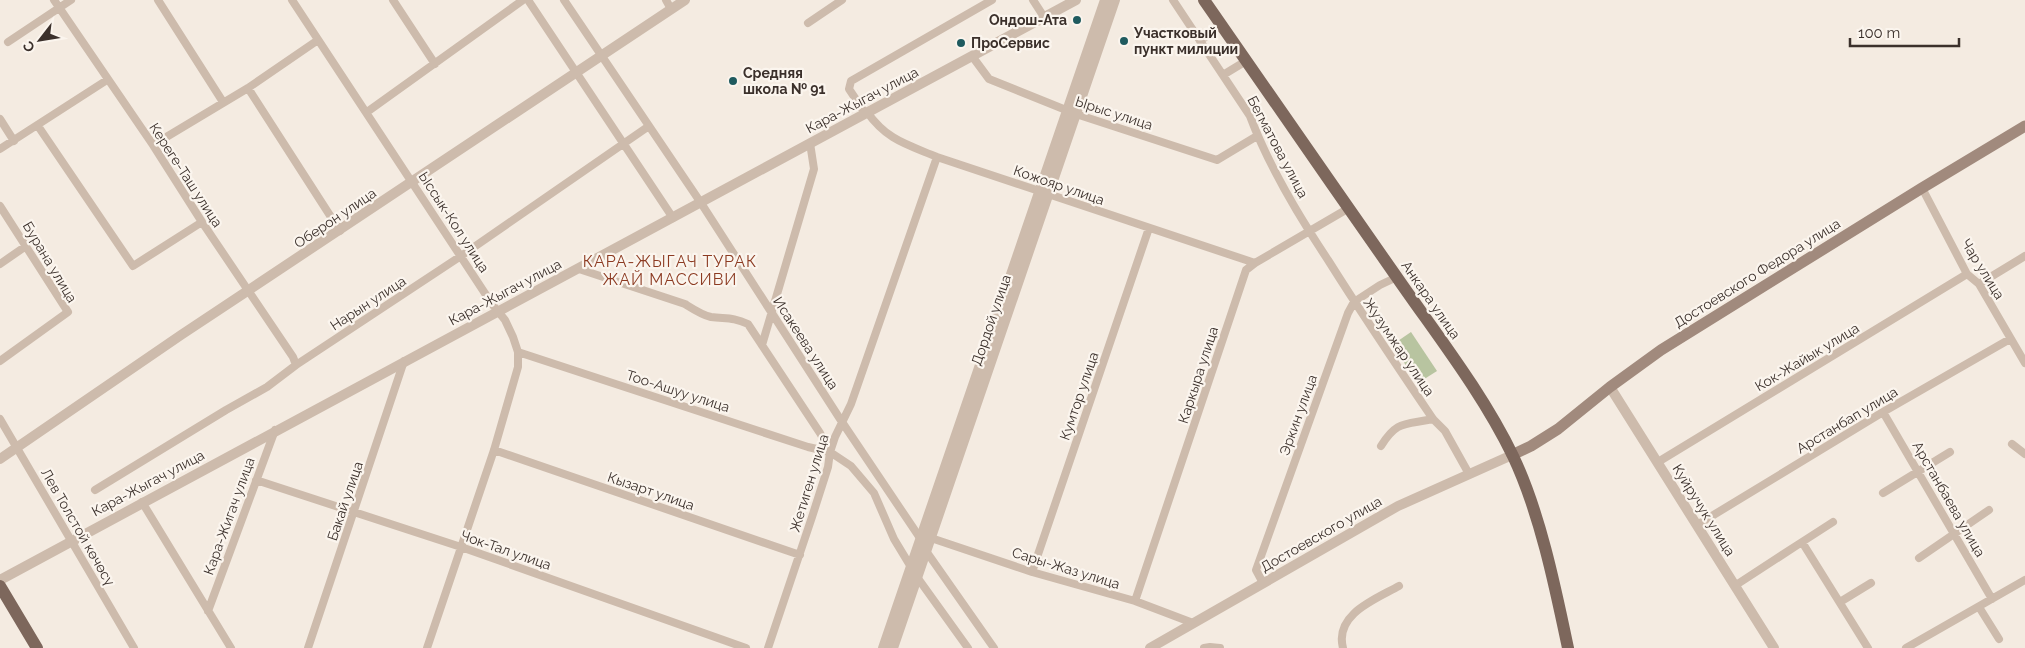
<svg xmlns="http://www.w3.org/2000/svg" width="2025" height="648" viewBox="0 0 2025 648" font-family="Raleway,sans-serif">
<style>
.green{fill:#b8c4a0}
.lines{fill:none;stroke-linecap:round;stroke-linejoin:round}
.minor{stroke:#cdbbac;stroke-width:8}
.tertiary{stroke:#cdbbac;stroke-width:10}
.secondary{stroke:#a18a7d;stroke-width:11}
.primary{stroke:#7d675c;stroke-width:12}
.poi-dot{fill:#1f5a5e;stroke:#fbf5ee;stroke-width:2}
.labels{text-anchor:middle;stroke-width:4.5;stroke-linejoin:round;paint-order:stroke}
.poi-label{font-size:14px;font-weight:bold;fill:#3b302b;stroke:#fbf5ee;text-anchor:start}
.street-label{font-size:14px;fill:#3b302b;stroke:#fbf5ee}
.quarter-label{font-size:16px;letter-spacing:1px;fill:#8c3b22;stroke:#fbf5ee}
</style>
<rect width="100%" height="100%" fill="#f4ebe1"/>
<!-- green -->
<path class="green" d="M1411,332L1437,371L1418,383L1392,345Z"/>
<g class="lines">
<!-- minor -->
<path class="minor" d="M54,0L153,145L202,222L293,357L296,365
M158,0L223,102
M292,0L492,304L505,320L513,337L518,352V367L494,450L427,648
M393,0L435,64
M528,0L673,218
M564,0L701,203L842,422L920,538L926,551L994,648
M666,0L671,9
M1033,0L1044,17
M1173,0L1250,116C1269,167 1298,215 1328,260C1362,314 1397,366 1433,419L1445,431L1469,474
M808,23L842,0
M1200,41L1221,25
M8,42L71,0
M972,56L989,79L1076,114L1217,160L1257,136
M1223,75L1246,61
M248,88L340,231
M367,112L523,0
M867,112C887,140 906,144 937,157L1255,263
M865,113L849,89L851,81L992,0
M0,119L14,141
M38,126L133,266L202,222
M153,145L248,88L318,40
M0,149L107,80
M1922,188L1967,274L1979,284L2025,363
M0,206L68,312L0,361
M0,264L26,246
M579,269L685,304C693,309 702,315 711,317C726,319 733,317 748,324L820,433L830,452L851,466L874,493L894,539L917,577L968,648
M1979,284L2025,256
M762,345L814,169L810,143
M518,352L808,447L830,452
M1883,412L1992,599
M0,419L134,648
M2012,444L2025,454
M1381,446C1397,420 1405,425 1433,419
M494,450L800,555
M1658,462L1967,274
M256,480L461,547L746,648
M95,490L226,410L267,387L296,365L461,256L649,126
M1883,493L1950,452
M142,502L231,648
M1697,525L1883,412L2010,339
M931,538L1032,572L1135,601L1193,623
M1802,542L1833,522
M1919,558L1989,510
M1032,572L1149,228
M1263,583L1256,570L1348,313L1354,302L1380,285L1397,277
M1736,585L1802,542L1868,648
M1135,601L1246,270L1255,263L1349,208
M1840,602L1871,583
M1979,607L1999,639
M208,611L275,430
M308,648L404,361
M768,648L812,517L828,467L830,452L835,437L851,404L937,157
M1204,648L1210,647L1220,648
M1343,648C1334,614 1376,599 1399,586
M1906,648L2025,580"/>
<!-- tertiary -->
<path class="tertiary" d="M1610,387L1774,648
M0,459L181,335L685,0
M0,580L1076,0
M883,648L1105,0
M893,648L1115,0
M1150,648L1398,506L1512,455"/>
<!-- secondary -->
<path class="secondary" d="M1512,455L1531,446L1558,429L1610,387L1661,350L1922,188L2025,126"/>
<!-- primary -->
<path class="primary" d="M1204,0C1267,92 1332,184 1396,276C1436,334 1482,392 1513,456C1540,513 1555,586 1568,648
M0,586L37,648"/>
</g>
<!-- markers -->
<g class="poi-dot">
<circle cx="1077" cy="20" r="5"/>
<circle cx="1124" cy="41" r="5"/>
<circle cx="961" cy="43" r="5"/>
<circle cx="733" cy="81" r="5"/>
</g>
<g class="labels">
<!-- poi labels -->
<g class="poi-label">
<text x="1067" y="25" text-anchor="end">Ондош-Ата</text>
<text x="1134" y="38">Участковый<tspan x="1134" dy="16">пункт милиции</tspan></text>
<text x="971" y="48">ПроСервис</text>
<text x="743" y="78">Средняя<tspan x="743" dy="16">школа № 91</tspan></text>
</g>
<!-- street labels -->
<g class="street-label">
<text transform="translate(862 100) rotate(-28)" y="5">Кара-Жыгач улица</text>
<text transform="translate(1114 113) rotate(18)" y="5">Ырыс улица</text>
<text transform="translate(1278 147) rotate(62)" y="5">Бегматова улица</text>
<text transform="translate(186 175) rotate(57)" y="5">Кереге-Таш улица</text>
<text transform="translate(1059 185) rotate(19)" y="5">Кожояр улица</text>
<text transform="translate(335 218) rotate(-34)" y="5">Оберон улица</text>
<text transform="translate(454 222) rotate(57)" y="5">Ыссык-Кол улица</text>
<text transform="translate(50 262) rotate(59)" y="5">Бурана улица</text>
<text transform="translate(1983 269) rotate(58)" y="5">Чар улица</text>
<text transform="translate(1757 273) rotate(-32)" y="5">Достоевского Федора улица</text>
<text transform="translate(505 292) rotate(-28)" y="5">Кара-Жыгач улица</text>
<text transform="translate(1431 300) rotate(55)" y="5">Анкара улица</text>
<text transform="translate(368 303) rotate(-33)" y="5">Нарын улица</text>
<text transform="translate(991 320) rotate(-71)" y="5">Дордой улица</text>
<text transform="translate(806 343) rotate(57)" y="5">Исакеева улица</text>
<text transform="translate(1399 347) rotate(56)" y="5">Жузумжар улица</text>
<text transform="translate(1807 357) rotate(-31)" y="5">Кок-Жайык улица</text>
<text transform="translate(1198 375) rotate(-72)" y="5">Каркыра улица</text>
<text transform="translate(678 391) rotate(18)" y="5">Тоо-Ашуу улица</text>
<text transform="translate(1079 396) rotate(-71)" y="5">Кумтор улица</text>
<text transform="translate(1298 415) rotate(-70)" y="5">Эркин улица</text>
<text transform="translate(1847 420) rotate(-31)" y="5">Арстанбап улица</text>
<text transform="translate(148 483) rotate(-28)" y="5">Кара-Жыгач улица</text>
<text transform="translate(809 483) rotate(-73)" y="5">Жетиген улица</text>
<text transform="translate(651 491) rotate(19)" y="5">Кызарт улица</text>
<text transform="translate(1949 499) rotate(60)" y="5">Арстанбаева улица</text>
<text transform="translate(345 501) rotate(-71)" y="5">Бакай улица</text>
<text transform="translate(1704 510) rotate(58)" y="5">Куйручук улица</text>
<text transform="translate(229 516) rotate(-70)" y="5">Кара-Жигач улица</text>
<text transform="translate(78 527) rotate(60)" y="5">Лев Толстой көчөсү</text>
<text transform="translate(1321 534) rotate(-30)" y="5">Достоевского улица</text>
<text transform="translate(506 550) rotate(19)" y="5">Чок-Тал улица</text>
<text transform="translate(1066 568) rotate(17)" y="5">Сары-Жаз улица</text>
</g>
<!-- quarter labels -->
<g class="quarter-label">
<text x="670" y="267">КАРА-ЖЫГАЧ ТУРАК<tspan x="670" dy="18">ЖАЙ МАССИВИ</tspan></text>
</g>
</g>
<!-- north arrow -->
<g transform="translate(40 40) rotate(239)" stroke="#fbf5ee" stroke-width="4" paint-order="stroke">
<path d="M0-4L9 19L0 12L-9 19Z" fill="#3b302b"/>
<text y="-8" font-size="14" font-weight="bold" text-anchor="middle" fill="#3b302b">С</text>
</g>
<!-- scale -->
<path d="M1850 38v8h109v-8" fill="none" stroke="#3b302b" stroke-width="2.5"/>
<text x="1858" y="38" font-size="15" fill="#3b302b" stroke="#fbf5ee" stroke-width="4" paint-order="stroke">100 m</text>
</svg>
